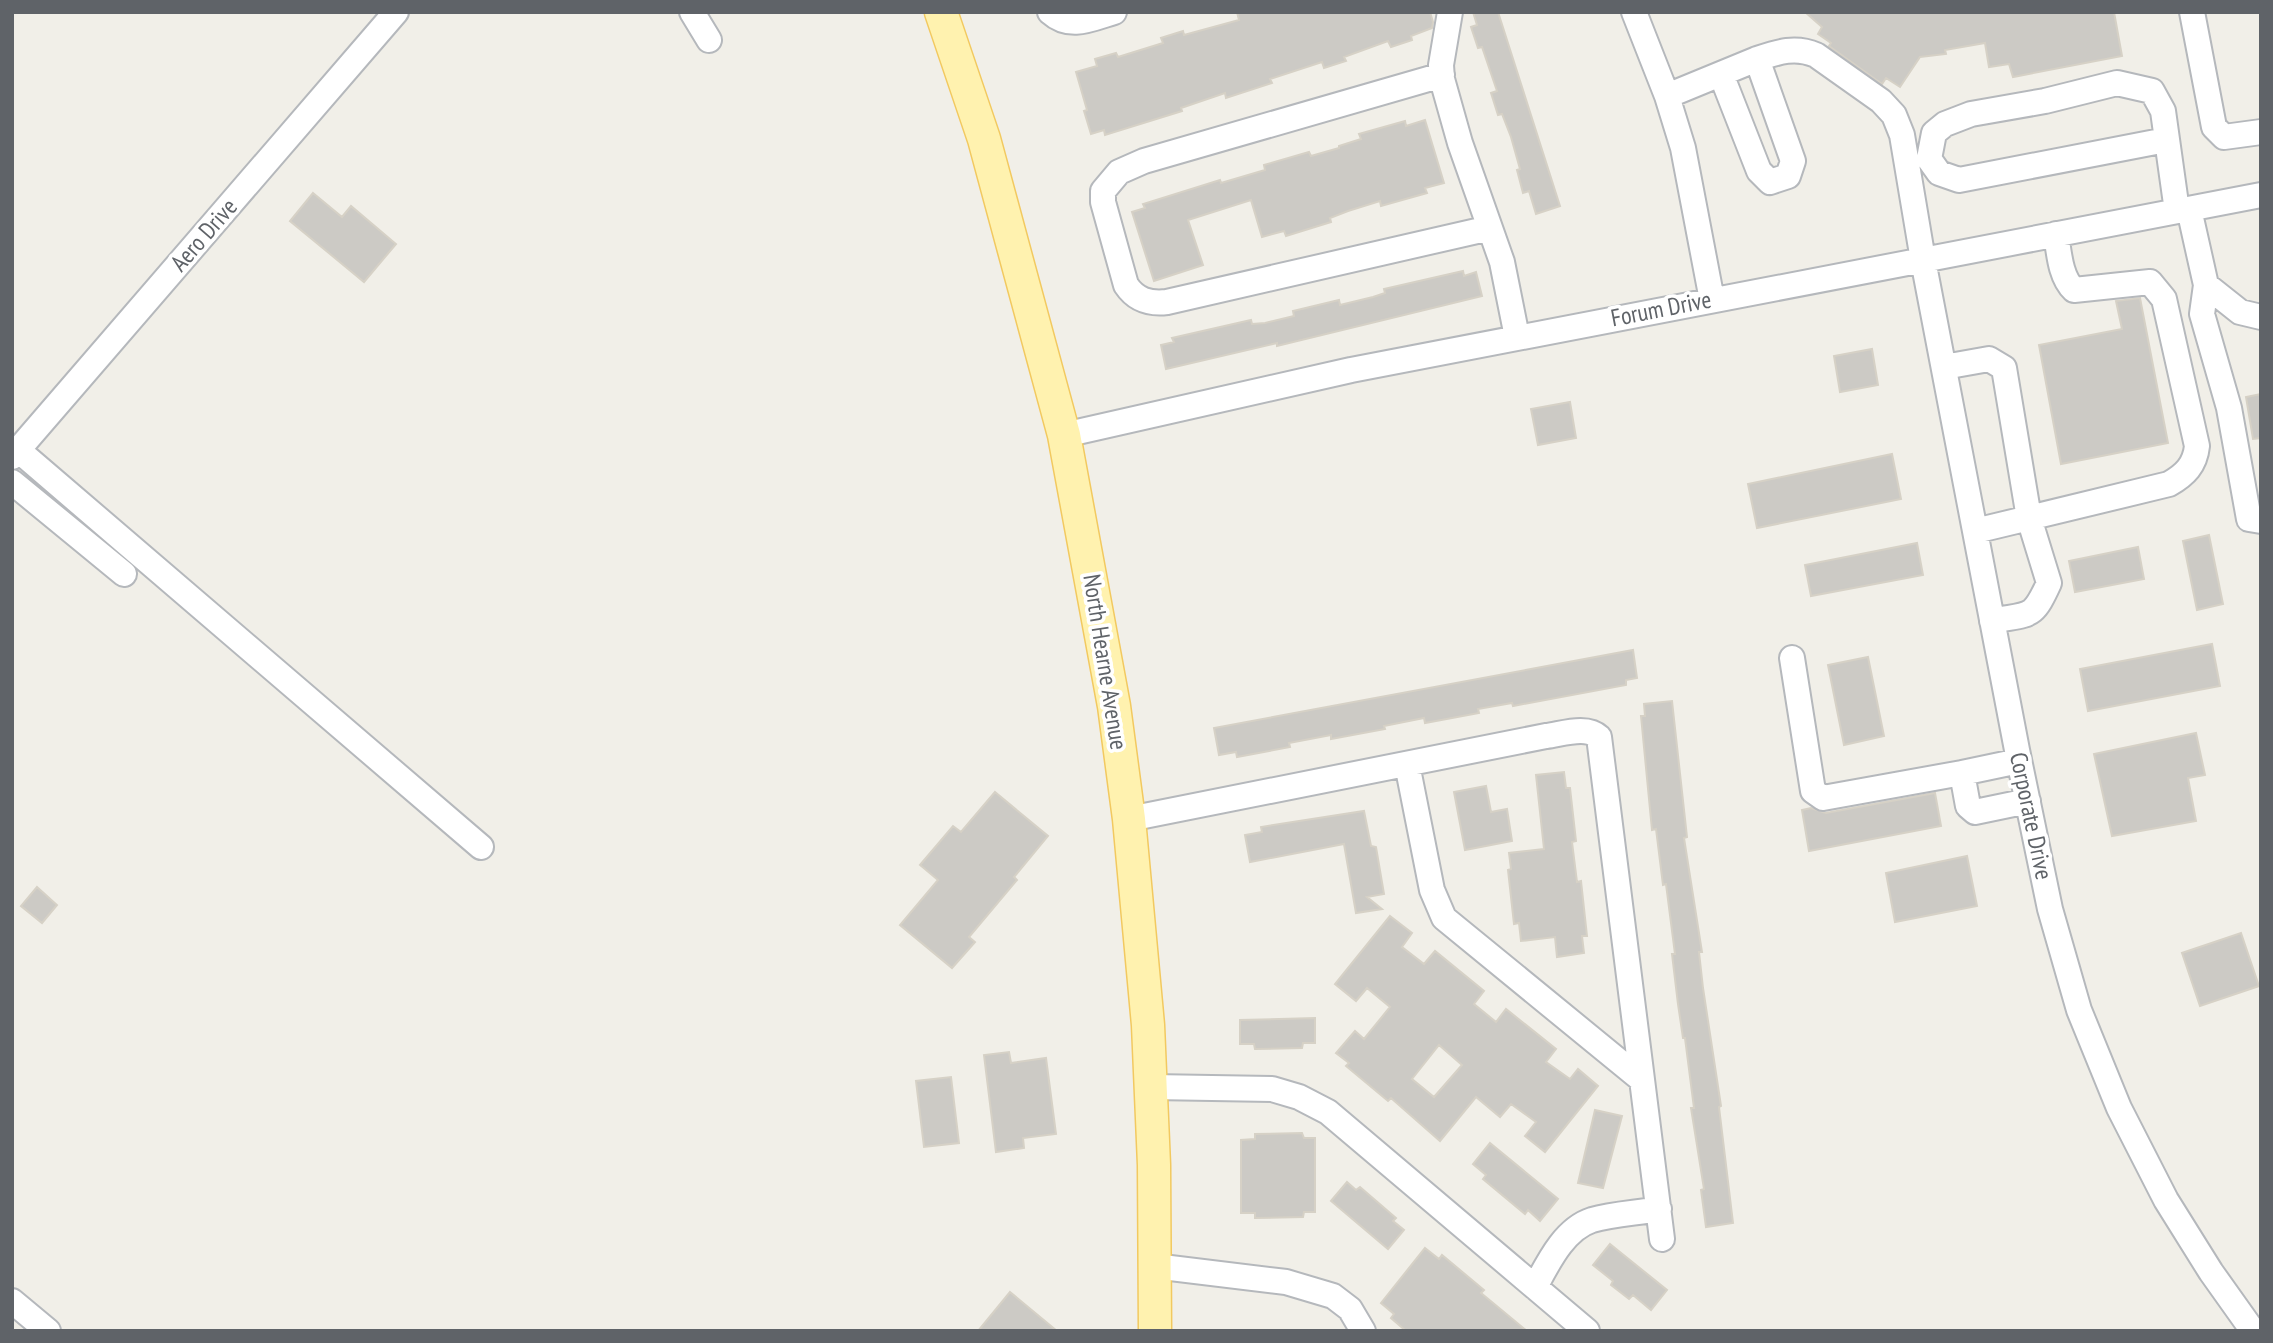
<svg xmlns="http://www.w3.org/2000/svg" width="2273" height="1343" viewBox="0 0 2273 1343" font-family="'PT Sans Narrow',sans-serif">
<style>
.building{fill:#cccac5;stroke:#d6d1c6;stroke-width:2;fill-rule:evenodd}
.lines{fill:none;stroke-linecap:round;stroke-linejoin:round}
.minor-casing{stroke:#b5b8bc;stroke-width:28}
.major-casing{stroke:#f2c960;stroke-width:35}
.minor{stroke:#fff;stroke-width:24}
.major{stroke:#fff2af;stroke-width:32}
.labels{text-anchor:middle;stroke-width:7;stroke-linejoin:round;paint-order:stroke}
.street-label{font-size:24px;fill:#5f6368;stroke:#fff}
</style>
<rect width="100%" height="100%" fill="#f1efe8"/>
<!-- building -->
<path class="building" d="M1237,12H1430L1433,22L1432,28L1411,36L1412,40L1391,47L1388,41L1344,57L1346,61L1324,68L1322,62L1270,79L1272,83L1226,98L1225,93L1181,108L1182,111L1105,135L1104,130L1091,134L1084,111L1087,110L1076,72L1097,66L1095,59L1116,53L1118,57L1163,43L1161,38L1183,31L1184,35L1239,20Z
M1473,12H1498L1560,206L1536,214L1529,191L1523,193L1517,170L1520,169L1511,137L1502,114L1498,115L1491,93L1497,91L1482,47L1478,48L1471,27L1477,25Z
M1805,12H2114L2122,56L2013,77L2009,64L1989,67L1985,43L1945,50L1946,54L1920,57L1900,87L1886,78L1882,84L1829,46L1831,43L1818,34L1822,27Z
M1425,120L1444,183L1425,188L1427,193L1381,206L1380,201L1348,211L1330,218L1331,222L1286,236L1284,231L1262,237L1251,200L1188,220L1203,265L1154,281L1132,212L1145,208L1143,204L1220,180L1221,183L1265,170L1264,165L1309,152L1311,156L1339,148V146L1361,139L1359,134L1405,121L1406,126Z
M313,193L342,217L351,206L396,244L364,282L290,221Z
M1463,271L1464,276L1476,272L1482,296L1277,346V343L1166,369L1161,345L1174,342L1172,338L1251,320L1252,324L1265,323L1294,316L1293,311L1339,300L1340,305L1373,297L1385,293L1384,289Z
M2140,298L2168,443L2061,464L2039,345L2122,329L2116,301Z
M1872,349L1878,385L1840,392L1834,356Z
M2261,394V438L2253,439L2246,397Z
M1570,402L1576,438L1538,445L1531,409Z
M1892,454L1901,499L1757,528L1748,484Z
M2209,535L2223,604L2197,610L2183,541Z
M1917,543L1923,575L1811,596L1805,565Z
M2138,547L2144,579L2075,592L2069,561Z
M2212,644L2220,686L2088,711L2080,669Z
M1633,650L1637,678L1626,680V685L1513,706L1512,703L1478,709L1479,713L1425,723L1424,718L1384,726L1385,729L1331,739V735L1289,743L1290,747L1237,757L1236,752L1219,755L1214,728Z
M1868,657L1884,736L1844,745L1828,665Z
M1672,701L1687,837L1684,838L1702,952H1699L1703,988L1721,1106L1719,1107L1733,1223L1706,1227L1701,1190L1704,1189L1691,1108H1694L1685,1038H1683L1678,1004L1672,954H1675L1666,884L1663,885L1656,829L1652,830L1641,716H1645L1644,704Z
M2196,733L2205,775L2188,778L2196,821L2112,836L2094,754Z
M1564,772L1566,788H1570L1576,841L1572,842L1577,882L1581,881L1587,936H1582L1584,953L1557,957L1555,937L1521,941L1519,923L1514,924L1508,870L1511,869L1509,853L1544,849L1536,775Z
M1486,786L1491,812L1507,809L1512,841L1465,850L1454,792Z
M995,792L1048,836L1014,877L1017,880L969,937L975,942L952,968L900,925L938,880L920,865L953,826L961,832Z
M1935,793L1941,826L1809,851L1802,810L1811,808L1826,813Z
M1364,811L1371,846L1376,847L1384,894L1367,897L1382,909L1356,913L1344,844L1250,862L1245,835L1262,832L1261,827Z
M1967,856L1977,906L1895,922L1886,873Z
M37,887L57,905L42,923L21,906Z
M1390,916L1412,933L1402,947L1424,964L1435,951L1484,991L1474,1004L1496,1022L1506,1009L1556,1049L1546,1062L1570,1079L1578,1069L1598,1086L1545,1152L1525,1136L1536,1122L1511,1104L1500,1117L1476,1097L1440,1141L1391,1098L1388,1101L1346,1066L1349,1063L1336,1053L1355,1031L1364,1039L1390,1007L1367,988L1356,1001L1335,984ZM1439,1045L1462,1065L1434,1097L1412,1079Z
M2241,933L2259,986L2200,1006L2182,953Z
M1315,1018V1043H1303L1302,1048L1255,1049L1254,1044H1240V1020Z
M1009,1052L1011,1063L1046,1058L1056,1134L1023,1138L1024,1148L996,1152L984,1055Z
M951,1077L959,1143L924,1147L916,1081Z
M1595,1110L1622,1116L1603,1188L1578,1183Z
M1302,1133L1304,1138H1315V1212H1304L1303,1217L1255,1218V1213H1241V1140L1255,1139V1134Z
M1490,1143L1558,1199L1540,1221L1528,1210L1525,1214L1483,1179L1486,1175L1473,1164Z
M1347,1182L1356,1190L1360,1187L1396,1218L1393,1221L1404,1230L1388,1249L1331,1201Z
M1610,1244L1667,1290L1651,1310L1633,1295L1629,1299L1611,1285L1613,1281L1593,1265Z
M1425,1248L1439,1259L1442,1255L1484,1290L1481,1293L1527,1331H1406L1391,1318L1394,1314L1381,1303Z
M1010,1292L1057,1331H978Z"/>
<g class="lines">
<defs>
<path id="minor" d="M692,12L709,40
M1050,12C1070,30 1091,19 1114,12
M1450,12L1441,65L1442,79L1460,143L1502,262L1517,337
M1634,12L1667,96L1683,148L1712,300
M2192,12L2214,127L2224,137L2261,132
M1757,59C1778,52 1795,46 1816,55L1881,101L1894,115L1902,135L1923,260L2017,750L2050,909L2079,1010L2119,1108L2166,1200L2211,1272L2253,1331
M1442,75L1144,161L1119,172L1103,191V202L1126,285C1136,300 1149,304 1167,302L1490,228
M1667,96L1757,59L1793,161L1788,176L1770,182L1759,171L1721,74
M2166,140L1959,180L1939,173L1929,159L1934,133L1945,124L1971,114L2045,101L2117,83L2152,91L2163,111L2177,211
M2189,209L2206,285L2240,312L2261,317
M2206,285L2202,314L2229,408L2249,519L2261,521
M1944,367L1989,359L2004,368L2029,518L1975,531
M1064,435L1351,370L2261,195
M18,450L481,847
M12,457L396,12
M12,482L124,574
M1992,621C2031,613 2032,620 2049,583L2029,518L2169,484C2185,475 2195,465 2197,446L2164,299L2150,282L2074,290C2060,277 2059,252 2056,234
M1792,658L1813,791L1823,798L1962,773
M2019,761L1962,773L1968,806L1975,812L2028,801
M1407,764L1432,890L1444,918L1642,1080
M1129,819L1546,736C1562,734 1587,725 1599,737L1662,1239
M1152,1087L1272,1089L1299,1097L1328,1112L1587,1331
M1154,1266L1286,1282L1333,1296L1350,1309L1363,1331
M1535,1287C1548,1263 1564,1229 1592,1220C1613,1214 1637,1213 1659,1209
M12,1301L48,1331"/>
<path id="major" d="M941,12L984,139L1064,435L1114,706L1129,819L1148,1025L1154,1165L1155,1331"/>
</defs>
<!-- minor casing -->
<use href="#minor" class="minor-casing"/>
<!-- major casing -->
<use href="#major" class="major-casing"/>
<!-- minor -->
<use href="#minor" class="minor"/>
<!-- major -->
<use href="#major" class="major"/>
</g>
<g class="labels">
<!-- street labels -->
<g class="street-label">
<text transform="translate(204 235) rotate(-49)" y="8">Aero Drive</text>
<text transform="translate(1661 309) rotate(-11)" y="8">Forum Drive</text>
<text transform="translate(1105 662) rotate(81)" y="8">North Hearne Avenue</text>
<text transform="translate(2031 816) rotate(78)" y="8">Corporate Drive</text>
</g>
</g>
<!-- border -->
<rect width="2273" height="1343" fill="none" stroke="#5f6368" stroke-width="28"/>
</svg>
